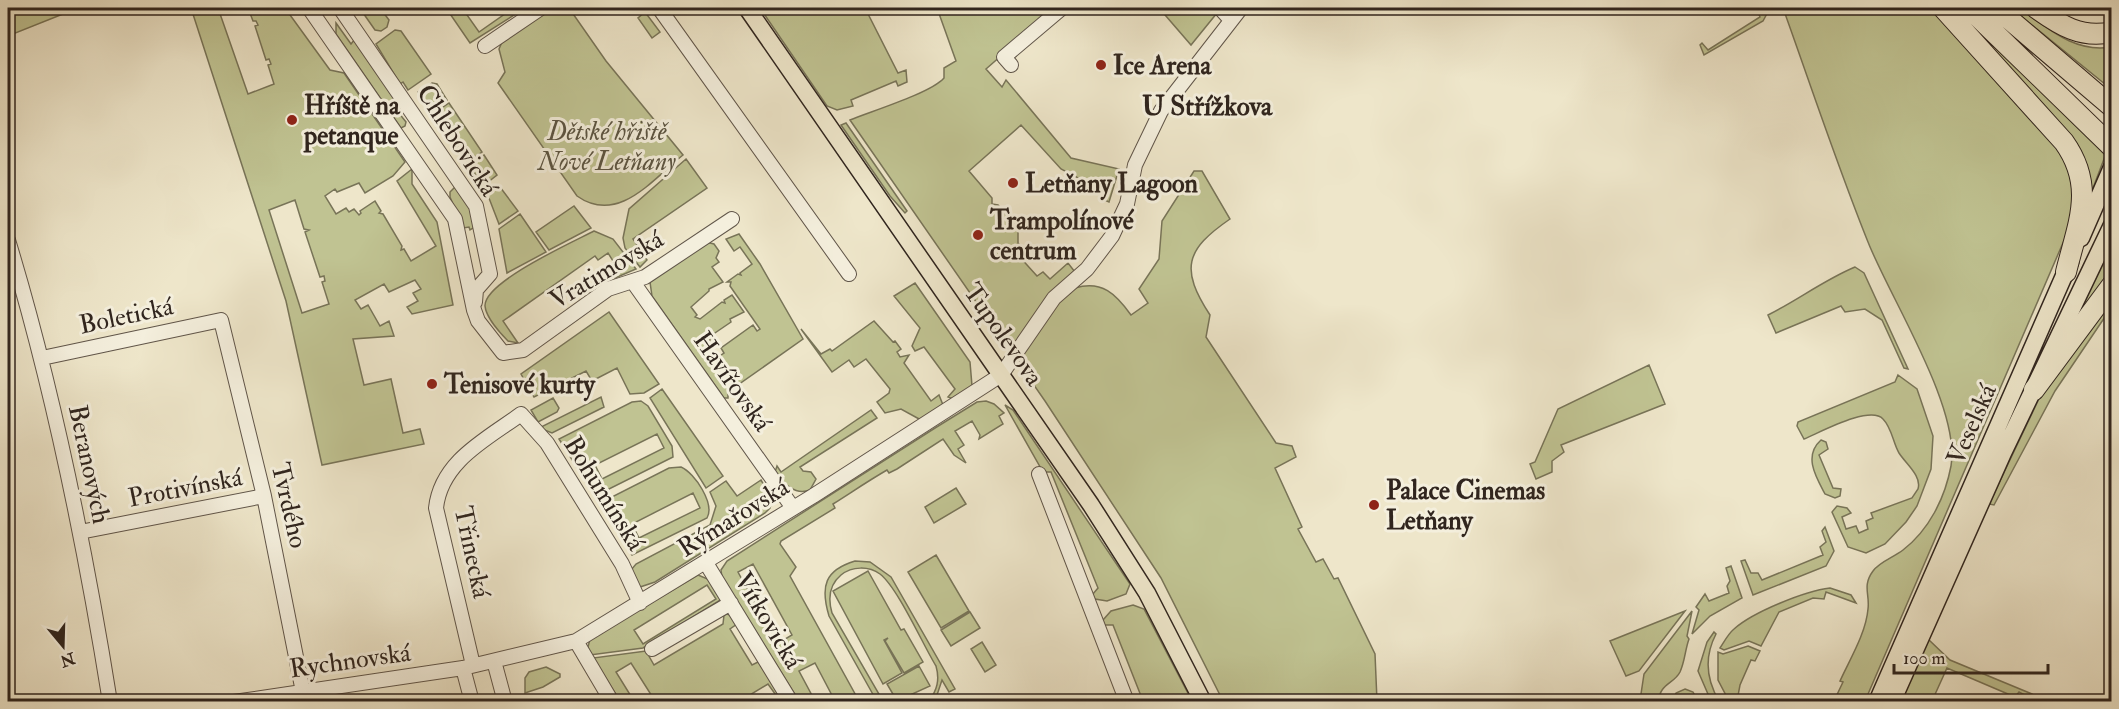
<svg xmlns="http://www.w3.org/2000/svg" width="2119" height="709" viewBox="0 0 2119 709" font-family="'IM FELL Double Pica',serif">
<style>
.green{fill:#c0c392;stroke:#787458;stroke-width:1.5;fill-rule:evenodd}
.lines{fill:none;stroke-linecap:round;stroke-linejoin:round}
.minor-casing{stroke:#605549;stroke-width:16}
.major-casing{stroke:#30251e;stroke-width:19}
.highway-casing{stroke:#30251e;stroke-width:22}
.minor{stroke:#f4efdd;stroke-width:14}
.major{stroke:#eee6ca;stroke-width:16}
.highway{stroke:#eee6ca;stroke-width:20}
.poi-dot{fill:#8f2418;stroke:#f4efdd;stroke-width:2}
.labels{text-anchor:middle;stroke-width:6;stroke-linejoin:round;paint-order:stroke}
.poi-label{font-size:26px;font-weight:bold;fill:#30251e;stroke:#f4efdd;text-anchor:start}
.park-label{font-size:26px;font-style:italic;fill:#5b5441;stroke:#f4efdd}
.street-label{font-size:26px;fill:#30251e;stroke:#f4efdd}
.neighbourhood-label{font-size:27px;font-weight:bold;fill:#30251e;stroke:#f4efdd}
</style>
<rect width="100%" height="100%" fill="#eee6ca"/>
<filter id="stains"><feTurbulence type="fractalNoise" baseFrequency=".00333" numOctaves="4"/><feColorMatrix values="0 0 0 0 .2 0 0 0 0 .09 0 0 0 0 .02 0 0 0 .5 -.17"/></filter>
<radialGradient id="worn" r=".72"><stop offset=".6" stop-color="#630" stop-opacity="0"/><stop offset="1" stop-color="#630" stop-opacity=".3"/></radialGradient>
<!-- green -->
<path class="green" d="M19,8H78L8,36V12Z
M191,8H218L248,94L274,84L268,65L271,64L269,59L266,60L255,26L258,25L256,21H253L248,8H285L330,70L344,73L405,162L393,176L365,193L359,183L337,192L335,189L325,196L336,214L346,208L349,212L354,209L359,215L361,213L360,211L375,201L381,211L379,213L383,214L402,246L401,250L404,249L411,261L436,246L397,181L412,169V184L437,222L453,305L412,314L407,307L418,301L413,293L421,289L415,280L389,292L384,284L355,300L361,309L368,305L380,326L389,321L394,336L353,339L364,385L391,379L403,433L420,429L424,444L322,465L286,301ZM295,200L304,229L309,230L305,232L320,277L324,276L325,281L322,282L329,304L302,313L269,210Z
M365,8H380L389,20L387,27L381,31L375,30L361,10Z
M446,8H477L467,15L479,32L512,9L525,8L470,43Z
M552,8H569L606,61L683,155C652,180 618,225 577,196L498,83L505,72L499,49L502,42Z
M760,8H865L898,73L906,70L907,82L898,86L896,81L851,100L853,106L837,110L827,106Z
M937,8H1056L986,69L1002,87L1006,80L1071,158L1119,169L1109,202L1100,198L1103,191L1061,169L1021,125L969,171L992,198V204L998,205L1018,228V243L1024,249L1018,255L1037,276L1043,272L1050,279L1068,263L1075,272V288C1102,280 1116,294 1131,315L1148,303L1139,289L1159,259L1162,221L1194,171H1202L1230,219C1185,250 1180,269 1210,315L1206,337L1276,443L1292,446L1296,457L1275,468L1302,527L1298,529L1316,562L1323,559L1334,579L1338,578L1375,654L1377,701H1223L1161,578L1045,401L850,120C872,111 931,93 944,78V68L956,61Z
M1159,8H1212L1217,13L1191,45Z
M1759,8H1770L1763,21L1704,55L1700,45L1702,43L1708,50L1760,17L1757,10Z
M1783,8H1938L2057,141L2076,177L2072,222L1865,701H1834L1843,682L1840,681C1850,659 1866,633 1868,609C1870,594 1862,586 1873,571C1879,562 1894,557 1903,550C1929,530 1945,498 1951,466C1961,408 1890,298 1868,242C1837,165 1811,86 1783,8Z
M1953,8H1957L2107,151L2090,196L2089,179Z
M2011,8H2019C2048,28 2074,53 2111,47V89Z
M645,12L660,32L652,38L638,18Z
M336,23L351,44L355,39L401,106L398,112L406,122L405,126L401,128L336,34Z
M395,30L401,31L431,74L408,90L403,82L400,84L376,44Z
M432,83L437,84L447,100L431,111L418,92Z
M449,103L482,152L467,162L433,114Z
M846,123L907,211L905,213L890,196L841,125Z
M484,155L497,175L483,186L469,165Z
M686,159L707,188L633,239L647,260L640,267L625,248L623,238L629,209Z
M458,184L468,202L475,227L470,230L469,227L463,228L450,197V192Z
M500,187L518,211L499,224L487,193Z
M574,206L591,228L549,250L536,232Z
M520,214L546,252L507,273L499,229Z
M594,231L613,239L636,269L615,278L609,269L615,264L608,253L598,260L595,256L503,321L518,343L508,341C500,333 486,317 485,306C484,282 573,242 594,231Z
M739,234L760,264L803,339L728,392V398H724L652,296L650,282L706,242L714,244L719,251L716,258L719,262L712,267L723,282L709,289V291L691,307L697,315L695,317L700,319L722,302L725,303L724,300L732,295L744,312L730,319L731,322L712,335L713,339L710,338L709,349L718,357L724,353L721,348L753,325L757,331L760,329L730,286L731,282H727L738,274L741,275L740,273L752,264L740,247L734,251L726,239Z
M2111,242V271L2067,332Z
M1855,267L1864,273L1908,369L1904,368L1882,320L1865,309L1845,312L1841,306L1776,333L1768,315C1798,300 1824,280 1855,267Z
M915,283L970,362L972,386L953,399L948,397L955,389L924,347L915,351L912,346L920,328L894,296Z
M2111,291V308L2055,391L1994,505L1989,504L2045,386Z
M609,312L659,384L644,393L630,394L617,368L592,381L586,371L534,397L521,374Z
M874,321L893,342L895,341L901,349L897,352L900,357L909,355L904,363L931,401L939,395L943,405L921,420L901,409L885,413L877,402L889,393L890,389L866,359L854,367L849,360L832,372L801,329L821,354L830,349L832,351Z
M1649,365L1665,404L1561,445L1564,452L1552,461V472L1536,479L1530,464L1535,462L1558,409Z
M1898,375L1917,389L1933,436L1931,469L1917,506L1906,522L1885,544L1866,553L1848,547L1832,512L1837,506L1847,508L1851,513L1842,517L1846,529L1856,526L1859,533L1868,529L1866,521L1873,518L1871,513L1912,498L1918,489C1922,476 1906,464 1899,453C1893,443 1892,428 1883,419C1870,405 1821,432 1804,439L1797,426L1798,422L1895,382Z
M662,389L723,476L706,488L650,398Z
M601,397L604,407L552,433L542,429L541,427Z
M553,398L559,408L557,412L538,422L531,410Z
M641,401L648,406L672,446L673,457L595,496L559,439L632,402ZM657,434L664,448L602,479L595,465Z
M986,401L994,404L1004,413L999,416L1003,424L979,439L980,435L972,421L955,431L964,445L958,449L966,463L954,455L943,439L897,469L889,473L887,470C868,481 852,492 833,504L835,508L781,541L780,544L796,567L790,576L859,701H835L815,663L799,671L815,701H799L722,577L721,570L727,561L935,428L977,402ZM753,564L792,635L777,644L738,572Z
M1005,405L1013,410L1130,584L1126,594L1107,601L1095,599L1092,595L1098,588L1051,472H1043Z
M871,410L877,418L800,467L803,471L811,472L816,479L810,490C794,496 784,483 775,472L777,466L781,472Z
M1821,440L1826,442L1828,449L1819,455L1833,488L1841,489L1840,496L1835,498L1825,494C1816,477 1803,456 1821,440Z
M681,467C695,473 715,504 707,518L632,555L600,503L669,468ZM693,493L700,508L639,538L632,524Z
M761,480L772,499L770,508L765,513L655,582L640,587L631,570L636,564L710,525L716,506L710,492L726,481L737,496Z
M956,488L966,504L934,523L925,507Z
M1825,527L1834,551L1826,566L1753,595L1741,561L1745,560L1751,573H1758L1762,580L1823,555L1820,547L1826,542L1822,531Z
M936,555L969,611L941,628L908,572Z
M855,561L870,562L891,577L955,689L949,692L942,680L936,698L929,701C937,690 940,680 936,666C923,645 898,588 880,574C869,566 852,566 841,575C829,585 828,599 832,613L883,701L875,698L829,616C820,586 825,570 855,561Z
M1731,566L1742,598L1710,616L1692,634L1699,610L1696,607L1705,594L1709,601L1729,593L1727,586L1730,581L1726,568Z
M868,571L901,630L904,629L923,662L904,673L885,641L888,638L884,640L902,673L883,684L833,591Z
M698,575L710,580L722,599L643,648L590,655L588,647L590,639ZM707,585L716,599L643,644L634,630Z
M1830,588L1851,595L1856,603L1826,592L1824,599L1813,598L1779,612L1761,646L1749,641L1724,650L1720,648C1724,642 1728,634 1734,629C1753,612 1805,591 1830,588Z
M1133,605L1144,609L1192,701H1143L1113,625H1104L1103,620L1111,611Z
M1685,611L1639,671L1626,676L1610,641Z
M1692,611L1687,636L1689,639C1685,650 1685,661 1680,672C1674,684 1659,684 1659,701H1650L1641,694L1644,674Z
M970,612L980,628L951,646L941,630Z
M727,614L733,616L737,624L730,629L752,665L760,661L785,701H773L778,698L768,684L740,701H655L631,663L616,672L634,701H620L593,658L646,651L654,665L723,624L724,615Z
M1714,632L1716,634C1704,657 1706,679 1719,701H1711L1698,671L1707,642Z
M1928,639L1950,660L2032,694L2042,701H2036L2019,692L2015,697L1947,668L1932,701L1900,702Z
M982,642L996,665L985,672L971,649Z
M1748,646L1760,651L1755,661L1751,660L1740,685L1737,701H1729L1718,680V652L1723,654Z
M919,666L930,686L897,701L887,684Z
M546,667L560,674V677L543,687L525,693V678L529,672Z
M1685,689L1693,692L1698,701H1672L1676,693Z"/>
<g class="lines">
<defs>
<path id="minor" d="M309,8L455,219L474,310L478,321L503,353L523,350L608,289L645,277L732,219
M340,8L476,206L490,274L476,290L475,302
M659,8L849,274
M1220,8L1230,19
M485,46L541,8
M1011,65L1004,57L1062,8
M8,240C54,391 85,546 110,702
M633,282L793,508
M42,358L221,320L264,496L305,702
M1039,474L1127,702
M80,532L264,496
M706,563L791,702
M576,641L612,702
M652,649L731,603
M494,661L505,702
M473,665L436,508C441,461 487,439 521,414L547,443L622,564L640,603
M463,668L472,702
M234,702L463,668L576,641L813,496L1001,375L1054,298L1087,269L1112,236L1127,204L1135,165L1161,111L1241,8"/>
<path id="major" d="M747,8L1091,505L1147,593L1203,702
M2081,238L2112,167
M1877,702L2070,262
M1892,702L2003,453L2112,225"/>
<path id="highway" d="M1943,8L2064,142C2096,187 2078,223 2066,272
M1996,8L2112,107
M2036,8C2060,25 2081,39 2112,32
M1970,9L2112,147
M2034,390L2112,285"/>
</defs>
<!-- minor casing -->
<use href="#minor" class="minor-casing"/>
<!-- major casing -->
<use href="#major" class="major-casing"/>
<!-- highway casing -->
<use href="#highway" class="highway-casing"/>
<!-- minor -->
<use href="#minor" class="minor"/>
<!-- major -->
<use href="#major" class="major"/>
<!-- highway -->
<use href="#highway" class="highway"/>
</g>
<!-- markers -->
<g class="poi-dot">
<circle cx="1101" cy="65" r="6"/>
<circle cx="292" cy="120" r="6"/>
<circle cx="1013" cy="183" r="6"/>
<circle cx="978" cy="235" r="6"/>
<circle cx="432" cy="384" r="6"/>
<circle cx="1374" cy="505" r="6"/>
</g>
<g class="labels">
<!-- poi labels -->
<g class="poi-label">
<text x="1113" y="74">Ice Arena</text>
<text x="304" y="114">Hříště na<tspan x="304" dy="30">petanque</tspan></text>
<text x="1025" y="192">Letňany Lagoon</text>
<text x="990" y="229">Trampolínové<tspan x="990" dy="30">centrum</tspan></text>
<text x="444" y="393">Tenisové kurty</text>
<text x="1386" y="499">Palace Cinemas<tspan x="1386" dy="30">Letňany</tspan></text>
</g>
<!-- park labels -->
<g class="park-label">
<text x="607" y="140">Dětské hřiště<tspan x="607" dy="30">Nové Letňany</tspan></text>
</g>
<!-- street labels -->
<g class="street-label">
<text transform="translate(458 140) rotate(57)" y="9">Chlebovická</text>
<text transform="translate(606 269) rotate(-31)" y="9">Vratimovská</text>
<text transform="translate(126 315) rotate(-12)" y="9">Boletická</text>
<text transform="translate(1004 334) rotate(55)" y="9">Tupolevova</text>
<text transform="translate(733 381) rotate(55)" y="9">Havířovská</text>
<text transform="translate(1971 424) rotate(-66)" y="9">Veselská</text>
<text transform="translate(90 464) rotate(78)" y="9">Beranových</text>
<text transform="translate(185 487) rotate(-11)" y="9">Protivínská</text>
<text transform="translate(605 493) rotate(58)" y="9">Bohumínská</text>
<text transform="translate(290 505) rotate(77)" y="9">Tvrdého</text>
<text transform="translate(733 517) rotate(-32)" y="9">Rýmařovská</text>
<text transform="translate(473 552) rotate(78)" y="9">Třinecká</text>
<text transform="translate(769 620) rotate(59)" y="9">Vítkovická</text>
<text transform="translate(350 660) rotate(-8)" y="9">Rychnovská</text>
</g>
<!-- neighbourhood labels -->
<g class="neighbourhood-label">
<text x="1207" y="115">U Střížkova</text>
</g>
</g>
<!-- margin -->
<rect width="2119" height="709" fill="none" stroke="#eee6ca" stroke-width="30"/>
<rect x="9" y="9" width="2101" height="691" fill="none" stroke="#30251e" stroke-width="3"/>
<rect x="15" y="15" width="2089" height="679" fill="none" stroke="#30251e" stroke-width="1.5"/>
<!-- north arrow -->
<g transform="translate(63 646) rotate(161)" stroke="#f4efdd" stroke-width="4.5" paint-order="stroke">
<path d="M0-4.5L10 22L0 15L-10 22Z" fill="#30251e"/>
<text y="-9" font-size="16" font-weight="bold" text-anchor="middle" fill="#30251e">N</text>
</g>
<!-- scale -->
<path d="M1894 664v9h154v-9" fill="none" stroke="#30251e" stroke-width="3"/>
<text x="1903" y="664" font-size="18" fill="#30251e" stroke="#f4efdd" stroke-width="4.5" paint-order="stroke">100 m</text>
<rect width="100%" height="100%" filter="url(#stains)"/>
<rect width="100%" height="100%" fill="url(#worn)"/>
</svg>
